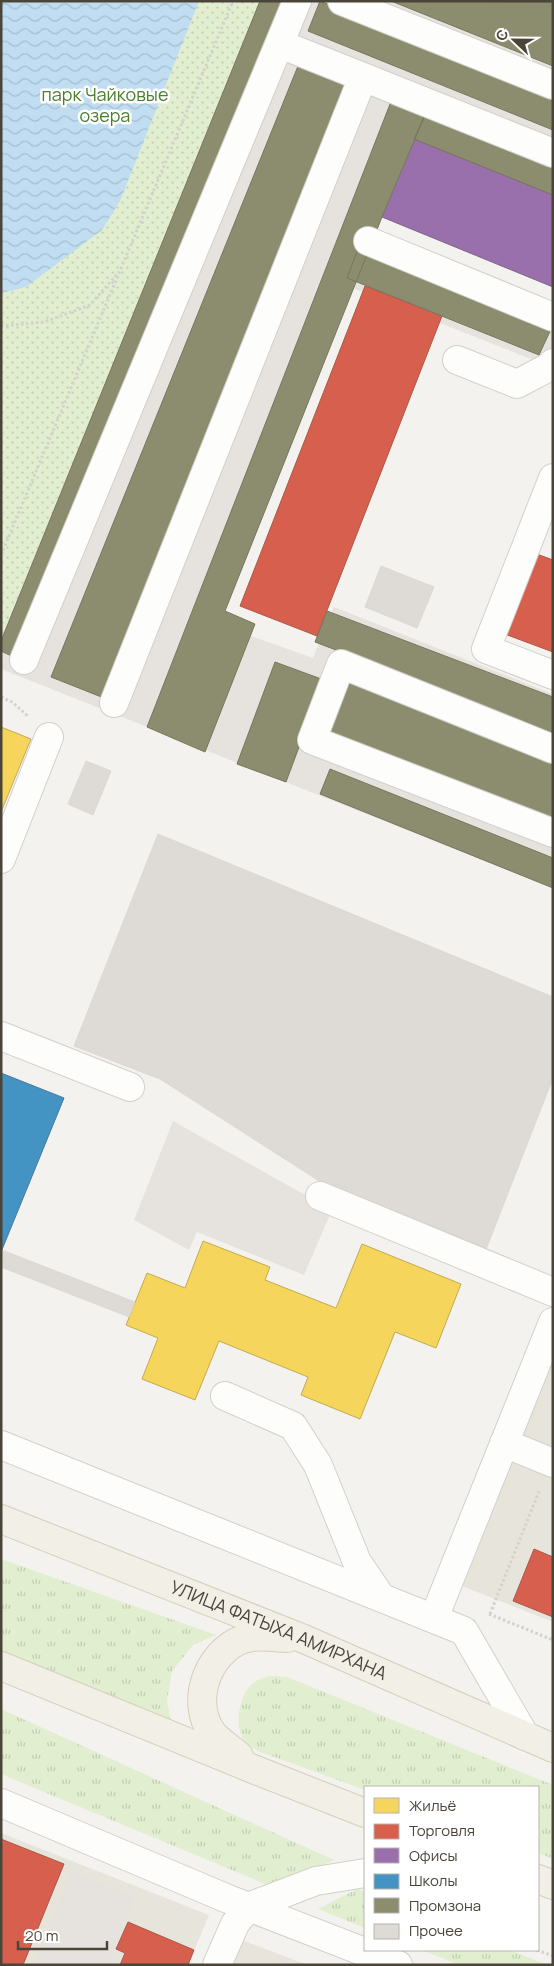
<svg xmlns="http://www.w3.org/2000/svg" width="554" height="1966" viewBox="0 0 554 1966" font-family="Manrope,sans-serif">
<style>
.residential{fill:#e7e4dc}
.industrial{fill:#e6e2de}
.grass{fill:url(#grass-tufts)}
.park{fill:url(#park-dots)}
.parking{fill:#e6e3df}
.water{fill:url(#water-waves)}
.homes{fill:#f6d55c;stroke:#c3aa52}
.shops{fill:#d6604d;stroke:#ac5847}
.offices{fill:#9970ab;stroke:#826389}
.schools{fill:#4393c3;stroke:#457b9a}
.industry{fill:#8c8c6e;stroke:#78765e}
.building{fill:#dedbd6;stroke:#dcd9d4}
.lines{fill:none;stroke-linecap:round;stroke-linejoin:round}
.minor-casing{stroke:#d2d0cb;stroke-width:30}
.major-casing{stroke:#d6cebb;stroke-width:30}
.path{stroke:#d3d2cc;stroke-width:3;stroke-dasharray:2.5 2.5;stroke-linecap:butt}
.minor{stroke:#fdfdfc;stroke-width:28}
.major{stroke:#f2efe6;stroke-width:28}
.labels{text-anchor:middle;stroke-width:5;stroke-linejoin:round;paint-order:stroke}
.park-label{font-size:18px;fill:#4a7f2a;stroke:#fff}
.street-label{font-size:18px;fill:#4b4439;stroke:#fff}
</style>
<defs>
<pattern id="grass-tufts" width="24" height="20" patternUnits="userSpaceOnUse" patternTransform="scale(1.25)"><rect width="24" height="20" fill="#e1eecf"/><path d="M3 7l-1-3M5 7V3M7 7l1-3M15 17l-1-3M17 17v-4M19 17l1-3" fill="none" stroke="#c3cdb2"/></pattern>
<pattern id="park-dots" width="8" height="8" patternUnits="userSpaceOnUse" patternTransform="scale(1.25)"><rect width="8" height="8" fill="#e1eecf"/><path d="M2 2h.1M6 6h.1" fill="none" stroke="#c3cdb2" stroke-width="1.8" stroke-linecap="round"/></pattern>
<pattern id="water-waves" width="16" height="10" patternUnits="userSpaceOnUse" patternTransform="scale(1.25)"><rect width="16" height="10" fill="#c0ddf1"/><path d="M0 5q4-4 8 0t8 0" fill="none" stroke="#a6bfcf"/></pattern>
</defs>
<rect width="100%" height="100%" fill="#f4f2ee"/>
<!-- residential -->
<path class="residential" d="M553,1361V1622L462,1586Z
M1,1833L209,1915L188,1965H1Z
M242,1940L307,1965H231Z"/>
<!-- industrial -->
<path class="industrial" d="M249,1H553V196L382,217L370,246L553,318V368L350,287L215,623L313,658L334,607L553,694V888L1,669V598Z"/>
<!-- grass -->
<path class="grass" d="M1,1559L216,1635L193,1645L172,1671L167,1701L173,1730L1,1653Z
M268,1676L287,1677L553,1785V1859L538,1853V1787H365V1790L258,1751C254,1748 248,1745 245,1742C233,1727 239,1694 253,1683C257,1680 263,1678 268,1676Z
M1,1709L334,1860L275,1888L1,1774Z
M357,1889L365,1892V1928L318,1909Z
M422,1950H510L547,1965H459Z"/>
<!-- park -->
<path class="park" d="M1,1H260L1,641Z"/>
<!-- parking -->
<path class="parking" d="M173,1121L332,1210L304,1275L197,1232L189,1250L134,1220Z
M71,1871L135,1897L108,1965H33Z"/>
<!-- water -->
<path class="water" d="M1,1H199L120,201L102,230L26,287L1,293Z"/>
<!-- homes -->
<path class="homes" d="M1,727L31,739L1,812Z
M203,1241L270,1267L265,1280L336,1308L362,1244L461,1284L436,1348L395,1332L360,1419L301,1395L308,1377L219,1341L195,1400L142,1379L158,1338L126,1325L147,1273L185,1288Z"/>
<!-- shops -->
<path class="shops" d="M365,286L442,316L317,636L240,606Z
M534,553L553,560V652L502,633Z
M534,1549L553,1557V1617L513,1601Z
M1,1839L64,1864L23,1965H1Z
M128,1922L194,1950L188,1965H120L125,1953L116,1949Z"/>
<!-- offices -->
<path class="offices" d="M414,139L553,195V287L382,217Z"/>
<!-- schools -->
<path class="schools" d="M1,1073L64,1098L1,1252Z"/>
<!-- industry -->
<path class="industry" d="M260,1H292L24,662L1,651V641Z
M320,1L553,95V130L308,31Z
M391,1L553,2V66Z
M298,66L356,90L109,700L51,677Z
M392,99L426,113L382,217L225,611L255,624L205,752L147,727Z
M426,113L553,165V195L414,139Z
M358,249L552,327L539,355L347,278Z
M327,611L553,697V733L315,642Z
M275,662L324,680L286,782L237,764Z
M350,680L553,760V819L330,733Z
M330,769L553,858V888L320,794Z"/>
<!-- building -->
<path class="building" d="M381,566L434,587L417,628L365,607Z
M86,761L111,771L93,815L68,804Z
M158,834L553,997V1078L485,1252L330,1188L160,1079L74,1046Z
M2,1250L135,1302L129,1317L1,1267Z"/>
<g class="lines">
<defs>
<path id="minor" d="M342,1L553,85
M280,44L363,77
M368,241L553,317
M457,360L517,384L549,367L553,363
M553,478L486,649L553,675
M24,660L297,1
M114,703L363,77L553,153
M553,749L341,664L312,740L553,833
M1,859L49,737
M1,1036L130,1087
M320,1196L553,1292
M225,1396L293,1426L318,1465L357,1562L381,1597
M504,1443L553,1463
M1,1445L464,1631L525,1736
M434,1618L553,1322
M1,1803L228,1899L398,1965
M217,1965L235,1924L248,1907L316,1881L365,1873"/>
<g id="major">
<path id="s1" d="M1,1519L304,1639L553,1748"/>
<path d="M1,1666L253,1769L365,1813"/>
<path d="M239,1756C231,1749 220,1742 213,1734C187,1700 211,1643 252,1637C263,1635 276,1638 287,1638"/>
<path d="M538,1879L553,1885"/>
</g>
</defs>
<!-- minor casing -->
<use href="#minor" class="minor-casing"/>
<!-- major casing -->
<use href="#major" class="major-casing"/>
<!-- path -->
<path class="path" d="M1,326L44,322L90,305L119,272
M1,555L233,1
M1,697L12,702L29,717
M489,1614L553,1640
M490,1614L540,1489
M537,1950L553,1956"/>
<!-- minor -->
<use href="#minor" class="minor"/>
<!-- major -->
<use href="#major" class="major"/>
</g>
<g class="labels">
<!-- park labels -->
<g class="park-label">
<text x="105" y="101">парк Чайковые<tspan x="105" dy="21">озера</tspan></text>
</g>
<!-- street labels -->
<g class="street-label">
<text dy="6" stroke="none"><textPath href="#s1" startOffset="299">УЛИЦА ФАТЫХА АМИРХАНА</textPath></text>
</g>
</g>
<!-- border -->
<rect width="554" height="1966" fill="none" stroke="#4b4439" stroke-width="5"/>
<!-- legend -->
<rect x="364" y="1786" width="175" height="165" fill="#ffffff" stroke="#b7b4b0"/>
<rect x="374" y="1798" width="25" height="15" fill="#f6d55c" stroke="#b7b4b0"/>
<text x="409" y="1811" font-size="15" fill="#4b4439">Жильё</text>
<rect x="374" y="1824" width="25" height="15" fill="#d6604d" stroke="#b7b4b0"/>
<text x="409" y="1836" font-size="15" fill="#4b4439">Торговля</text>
<rect x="374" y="1848" width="25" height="15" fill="#9970ab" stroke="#b7b4b0"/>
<text x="409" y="1861" font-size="15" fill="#4b4439">Офисы</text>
<rect x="374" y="1874" width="25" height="15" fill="#4393c3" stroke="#b7b4b0"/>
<text x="409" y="1886" font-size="15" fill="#4b4439">Школы</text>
<rect x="374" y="1898" width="25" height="15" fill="#8c8c6e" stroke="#b7b4b0"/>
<text x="409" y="1911" font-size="15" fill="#4b4439">Промзона</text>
<rect x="374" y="1924" width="25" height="15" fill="#dedbd6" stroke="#b7b4b0"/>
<text x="409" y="1936" font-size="15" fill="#4b4439">Прочее</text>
<!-- north arrow -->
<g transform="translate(514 40) rotate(292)" stroke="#ffffff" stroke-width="4" paint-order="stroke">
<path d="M0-4L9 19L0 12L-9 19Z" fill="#4b4439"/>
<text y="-8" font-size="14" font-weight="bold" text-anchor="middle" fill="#4b4439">С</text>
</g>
<!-- scale -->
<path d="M18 1941v8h89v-8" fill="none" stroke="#4b4439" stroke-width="2.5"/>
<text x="25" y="1941" font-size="15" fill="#4b4439" stroke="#ffffff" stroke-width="4" paint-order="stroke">20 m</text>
</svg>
